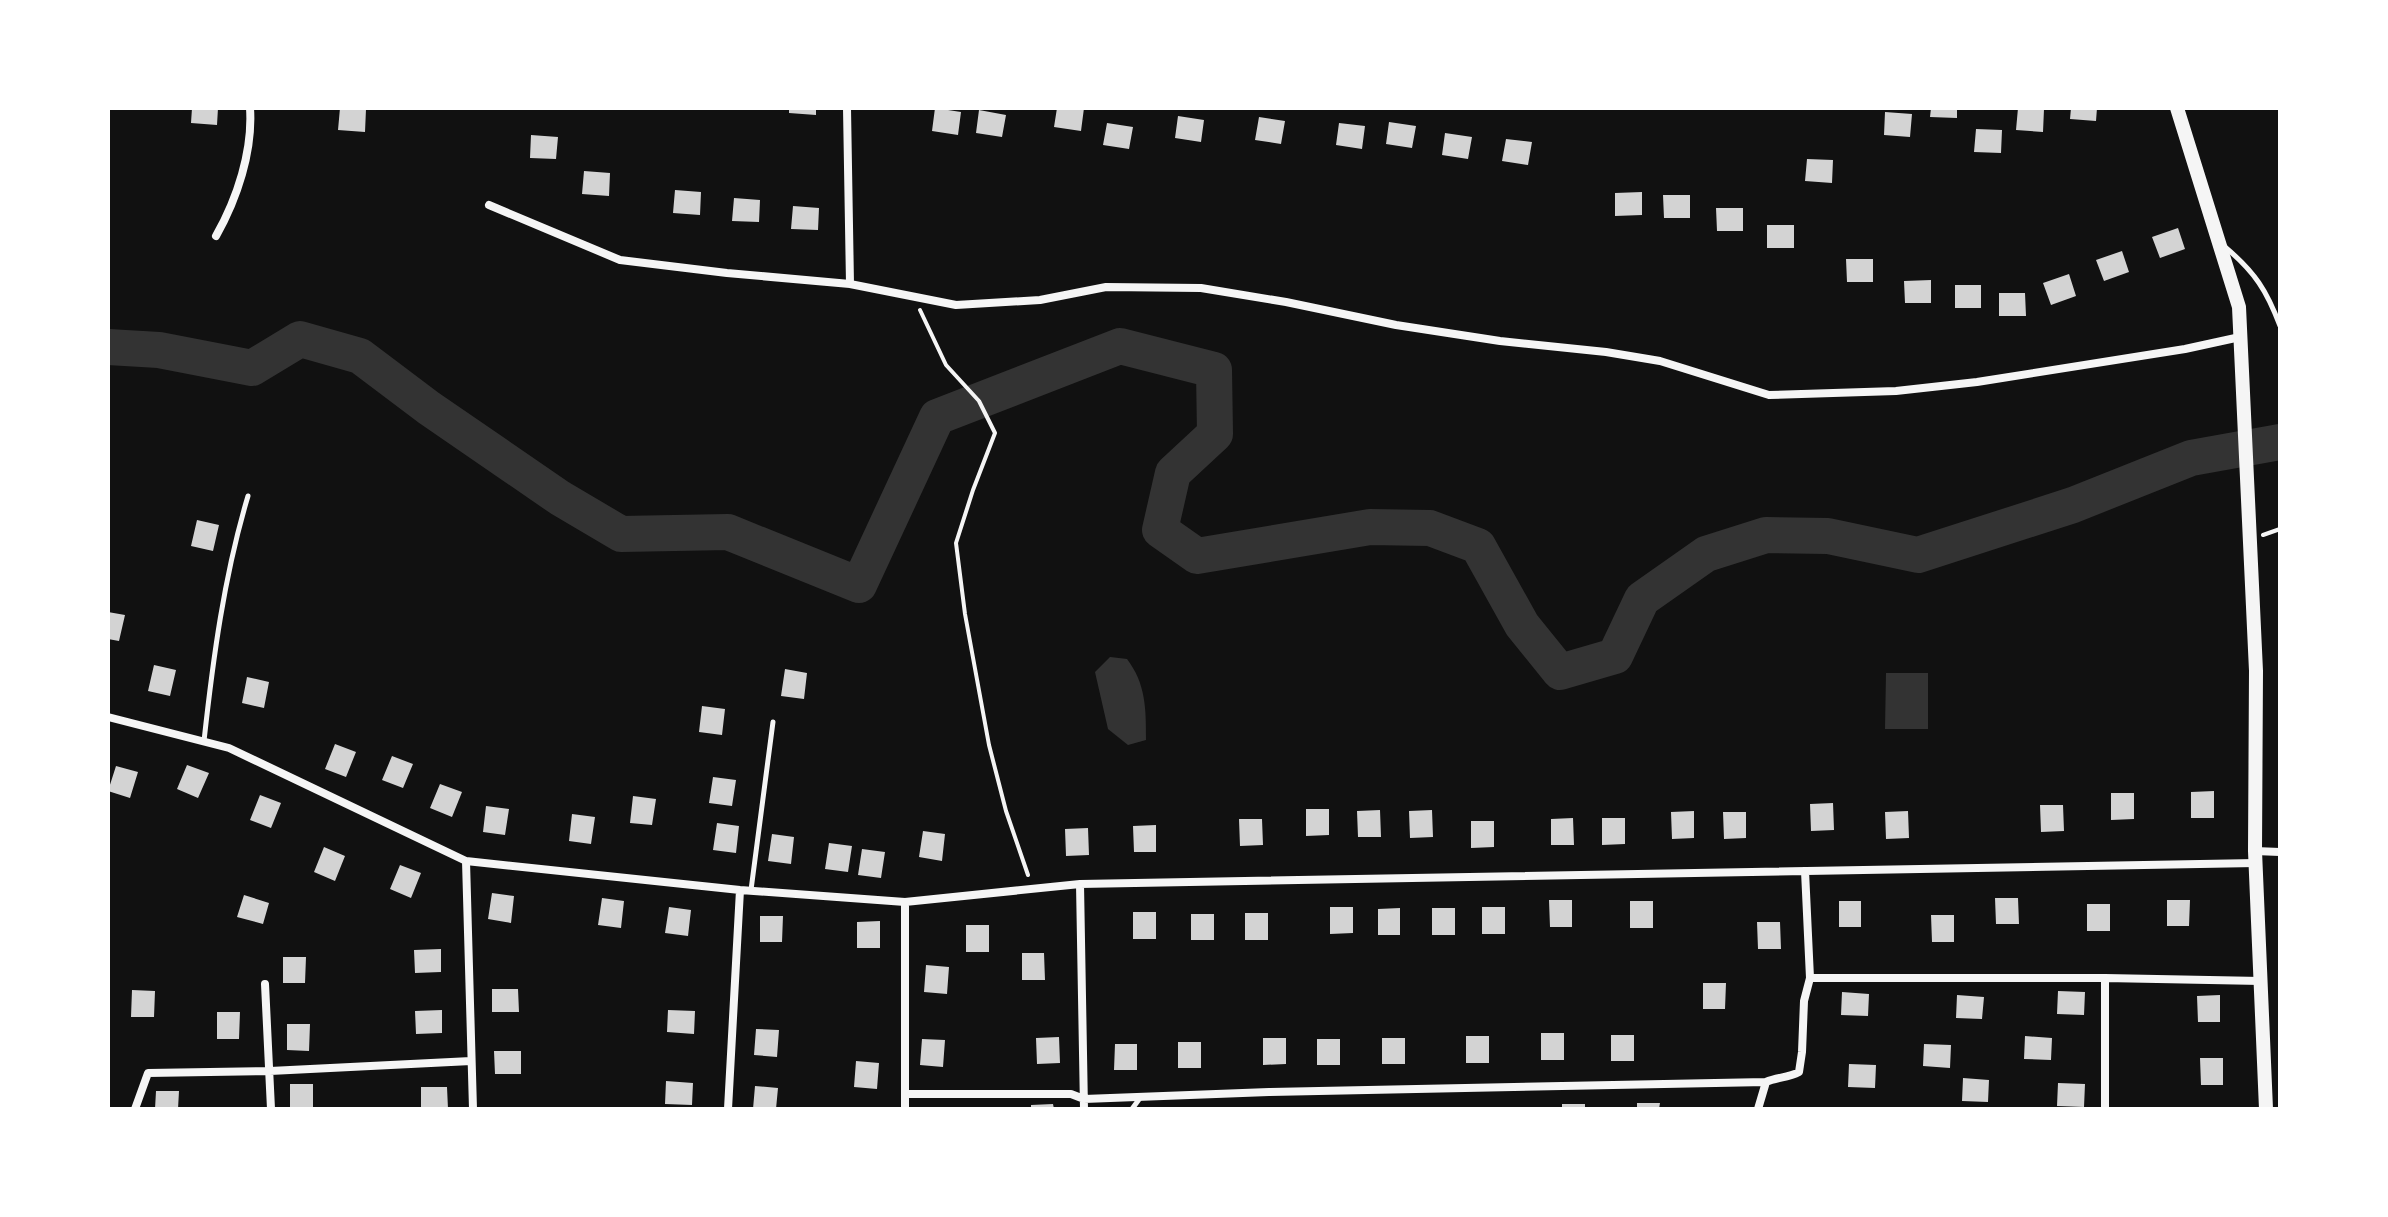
<svg xmlns="http://www.w3.org/2000/svg" width="2388" height="1217" viewBox="0 0 2388 1217" font-family="'Noto Sans',sans-serif">
<style>
.water{fill:#333}
.lines{fill:none;stroke-linecap:round;stroke-linejoin:round}
.river{stroke:#333;stroke-width:36}
.building{fill:#d3d3d3}
.path{stroke:#f5f5f5;stroke-width:4}
.service{stroke:#f5f5f5;stroke-width:5}
.minor{stroke:#f5f5f5;stroke-width:8}
.secondary{stroke:#f5f5f5;stroke-width:14}
</style>
<rect width="100%" height="100%" fill="#111"/>
<!-- water -->
<path class="water" d="M1110,657L1127,659C1146,684 1146,709 1146,740L1128,745L1108,729L1095,672Z
M1886,673H1928V729H1885Z"/>
<g class="lines">
<!-- river -->
<path class="river" d="M108,347L159,350L252,368L300,339L360,356L429,408L560,498L621,534L728,532L859,585L937,417L1120,346L1214,370L1215,434L1173,473L1160,530L1197,556L1370,527L1430,528L1478,546L1522,625L1560,672L1615,656L1642,599L1706,554L1766,535L1828,536L1918,555L2073,505L2191,458L2280,442"/>
</g>
<!-- building -->
<path class="building" d="M192,108H218L217,125L191,123Z
M340,108L366,109L365,132L338,130Z
M789,108H816V115L789,113Z
M935,108L961,112L958,135L932,131Z
M1057,108H1084L1081,131L1054,127Z
M1931,108H1957V118L1930,117Z
M2018,108L2044,109L2043,132L2016,130Z
M2071,108H2097L2096,121L2070,119Z
M979,110L1006,115L1002,137L976,133Z
M1885,112L1912,114L1910,137L1884,135Z
M1178,116L1204,120L1201,142L1175,138Z
M1259,117L1285,121L1281,144L1255,140Z
M1389,122L1416,126L1412,148L1386,144Z
M1107,123L1133,127L1129,149L1103,145Z
M1339,123L1365,126L1362,149L1336,145Z
M1976,129L2002,130L2001,153L1974,152Z
M1445,133L1472,137L1468,159L1442,155Z
M531,135L558,137L556,159L530,158Z
M1506,139L1532,142L1528,165L1502,161Z
M1807,159L1833,160L1832,183L1805,181Z
M584,171L610,173L609,196L582,194Z
M675,190L701,192L700,215L673,213Z
M1642,192V215L1615,216V193Z
M1663,195H1690V218H1664Z
M734,198L760,200L759,222L732,221Z
M793,206L819,208L818,230L791,229Z
M1716,208H1743V231H1717Z
M1767,225H1794V248H1767Z
M2178,228L2185,249L2160,258L2152,237Z
M2122,251L2129,272L2104,281L2096,260Z
M1846,259H1873V282H1847Z
M2069,274L2076,296L2051,305L2043,283Z
M1931,280V303H1905L1904,281Z
M1955,285H1981V308H1955Z
M1999,293H2025L2026,316H1999Z
M197,520L219,525L213,551L191,546Z
M108,612L125,615L119,641L108,639Z
M154,665L176,670L170,696L148,691Z
M785,669L807,673L804,699L781,696Z
M247,677L269,682L264,708L242,703Z
M702,706L725,709L722,735L699,732Z
M335,744L356,752L346,777L325,769Z
M392,756L413,764L403,788L382,780Z
M187,765L209,773L198,798L177,789Z
M116,766L138,772L130,798L108,791Z
M713,777L736,780L732,806L709,803Z
M440,784L462,792L452,817L430,808Z
M2214,791V818H2191V792Z
M2111,793H2134V819L2111,820Z
M260,795L281,803L271,828L250,820Z
M633,796L656,799L652,825L630,823Z
M1833,803L1834,830L1811,831L1810,804Z
M2040,805H2063L2064,831L2041,832Z
M486,806L509,809L505,835L483,832Z
M1306,809H1329V835L1306,836Z
M1380,810L1381,837H1358L1357,811Z
M1432,810L1433,837L1410,838L1409,811Z
M1694,811V838L1672,839L1671,812Z
M1908,811L1909,838L1886,839L1885,812Z
M1723,812H1746V838L1724,839Z
M572,814L595,817L591,844L569,841Z
M1573,818L1574,845H1551V819Z
M1602,818H1625V844L1602,845Z
M1239,819H1262L1263,845L1240,846Z
M1471,821H1494V847L1471,848Z
M717,823L739,826L736,853L713,850Z
M1156,825V852H1134L1133,826Z
M1088,828L1089,855L1066,856L1065,829Z
M923,831L945,834L942,861L919,857Z
M772,834L794,837L791,864L768,861Z
M829,843L852,846L848,872L825,869Z
M324,847L345,856L335,881L314,872Z
M862,849L885,852L881,878L858,875Z
M400,865L421,873L411,898L390,889Z
M492,893L514,896L511,923L488,919Z
M244,895L269,903L263,924L237,917Z
M602,898L624,901L621,928L598,925Z
M1995,898H2018L2019,924H1996Z
M1549,900H1572V927H1550Z
M2167,900H2190L2189,926H2167Z
M1630,901H1653V928H1630Z
M1839,901H1861V927H1839Z
M2087,904H2110V931H2087Z
M669,907L691,910L688,936L665,933Z
M1330,907H1353V933L1330,934Z
M1482,907H1505V934H1482Z
M1400,908V935H1378V909Z
M1432,908H1455V935H1432Z
M1133,912H1156V939H1133Z
M1245,913H1268V940H1245Z
M1191,914H1214V940H1191Z
M1931,915H1954V942H1932Z
M760,916H783L782,942H760Z
M880,921V948H857V922Z
M1757,922H1780L1781,949H1758Z
M966,925H989V952H966Z
M441,949V972L415,973L414,950Z
M1022,953H1044L1045,980H1022Z
M283,957H306L305,983H283Z
M926,965L949,967L947,994L924,992Z
M1703,983H1726L1725,1009H1703Z
M492,989H518L519,1012H492Z
M132,990L155,991L154,1017H131Z
M2058,991L2085,992L2084,1015L2057,1014Z
M1842,992L1869,994L1868,1016L1841,1015Z
M1957,995L1984,997L1982,1019L1956,1018Z
M2220,995V1022H2198L2197,996Z
M442,1010V1033L416,1034L415,1011Z
M668,1010L695,1011L694,1034L667,1032Z
M217,1012H240L239,1039H217Z
M287,1024H310L309,1051L287,1050Z
M756,1029L779,1030L777,1057L754,1055Z
M1541,1033H1564V1060H1541Z
M1611,1035H1634V1061H1611Z
M1466,1036H1489V1063H1466Z
M2025,1036L2052,1038L2051,1060L2024,1059Z
M1059,1037L1060,1063L1037,1064L1036,1038Z
M1263,1038H1286V1064L1263,1065Z
M1382,1038H1405V1064H1382Z
M922,1039L945,1040L943,1067L920,1065Z
M1317,1039H1340V1065H1317Z
M1178,1042H1201V1068H1178Z
M1115,1044H1137V1070H1114Z
M1924,1044L1951,1045L1950,1068L1923,1066Z
M494,1051H521V1074H495Z
M2200,1058H2223V1085H2201Z
M856,1061L879,1063L877,1089L854,1087Z
M1849,1064L1876,1065L1875,1088L1848,1087Z
M1963,1078L1989,1080L1988,1102L1962,1101Z
M666,1081L693,1083L692,1105L665,1104Z
M2058,1083L2085,1084L2084,1107L2057,1106Z
M290,1084H313V1109H290Z
M755,1086L778,1088L776,1109H753Z
M421,1087H447L448,1109H421Z
M156,1091H179L178,1109H155Z
M1637,1103H1660L1659,1109H1637Z
M1053,1104L1054,1109H1031V1105Z
M1562,1104H1585V1109H1562Z"/>
<g class="lines">
<!-- path -->
<path class="path" d="M920,310L946,365L979,401L995,433L973,490L956,543L965,614L989,745L1006,811L1028,875
M2263,535L2280,529"/>
<!-- service -->
<path class="service" d="M2225,247C2255,272 2267,291 2280,326
M204,741C213,659 224,576 248,496
M751,890L773,722
M1132,1109L1140,1098"/>
<!-- minor -->
<path class="minor" d="M847,108L850,284
M489,205L620,260L727,273L850,284L956,305L1040,300L1106,287L1201,288L1286,302L1396,325L1500,341L1606,352L1660,361L1769,395L1896,391L1977,382L2185,349L2240,337
M216,236C237,199 253,151 250,108
M108,717L229,748L466,861L740,890L905,902L1080,884L2256,863
M2255,851L2280,852
M466,861L473,1109
M1080,884L1084,1109
M905,902V1109
M1810,978H2105L2261,981
M265,984L271,1109
M905,1094H1071L1084,1099L1269,1092L1766,1082
M135,1109L148,1073L270,1071L471,1061
M728,1109L740,890
M1758,1109L1766,1082C1777,1077 1788,1078 1799,1072L1802,1052L1804,1001L1810,978L1805,871
M2105,1109V978"/>
<!-- secondary -->
<path class="secondary" d="M2177,108L2239,307L2256,671L2255,851L2266,1109"/>
</g>
<!-- border -->
<rect width="2388" height="1217" fill="none" stroke="#ffffff" stroke-width="220"/>
</svg>
